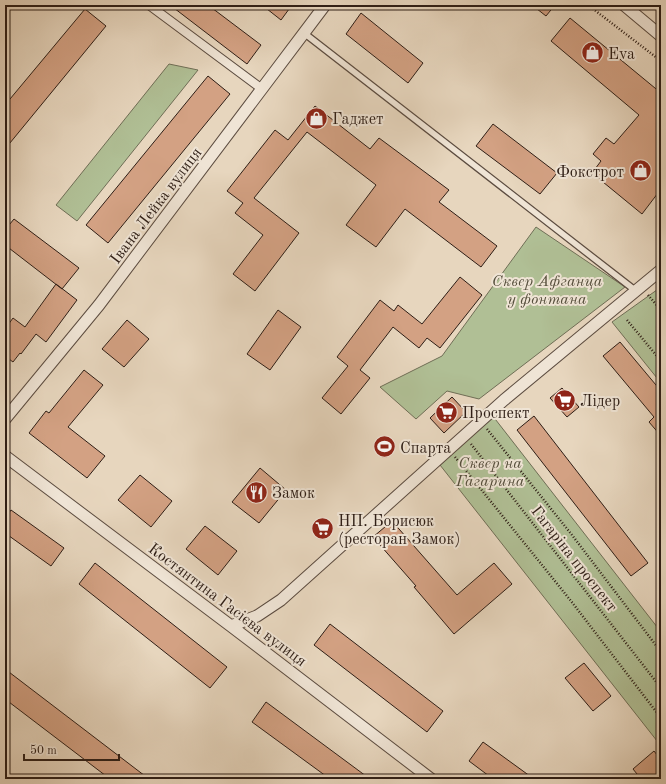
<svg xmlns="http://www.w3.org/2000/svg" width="666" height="784" viewBox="0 0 666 784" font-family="'Old Standard TT',serif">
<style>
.green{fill:#b0bf95;stroke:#6f6e56}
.building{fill:#d3a183;stroke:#2e1e16}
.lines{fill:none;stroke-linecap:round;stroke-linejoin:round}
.service-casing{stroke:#5c4c40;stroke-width:8}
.pedestrian-casing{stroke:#5c4c40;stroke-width:10}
.minor-casing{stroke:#5c4c40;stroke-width:13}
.path{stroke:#2e1e16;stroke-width:2.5;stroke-dasharray:1 2;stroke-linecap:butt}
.service{stroke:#efe4d5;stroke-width:5.5}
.pedestrian{stroke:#efe4d5;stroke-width:8}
.minor{stroke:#efe4d5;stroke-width:11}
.labels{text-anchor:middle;stroke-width:4;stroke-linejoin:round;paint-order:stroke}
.poi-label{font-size:16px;fill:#2e1e16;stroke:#efe4d5;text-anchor:start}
.street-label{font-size:16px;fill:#2e1e16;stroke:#efe4d5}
.park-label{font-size:16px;font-style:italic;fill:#554e3c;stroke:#efe4d5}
</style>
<rect width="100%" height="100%" fill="#e7d6be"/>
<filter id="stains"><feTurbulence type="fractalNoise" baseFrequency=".005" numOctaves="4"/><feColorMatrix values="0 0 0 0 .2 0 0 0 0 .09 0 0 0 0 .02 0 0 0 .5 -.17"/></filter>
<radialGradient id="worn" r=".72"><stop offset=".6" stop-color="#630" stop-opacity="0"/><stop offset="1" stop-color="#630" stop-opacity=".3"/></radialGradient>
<!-- green -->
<path class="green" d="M169,64L198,70L77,221L56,205Z
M536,227L625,287L479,399L447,391L416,419L380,387L442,356Z
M661,287V383L612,322Z
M492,415L661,632V746L440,465Z"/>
<!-- building -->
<path class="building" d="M170,5H208L261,45L247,64Z
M262,5H292L281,20Z
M532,5H555L546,16Z
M85,9L106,26L5,149V105Z
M361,13L423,63L408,83L346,34Z
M570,18L661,93V189L642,214L592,173L601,161L593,154L606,138L614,144L639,115L551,41Z
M208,76L230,94L108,243L86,225Z
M315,106L370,149L379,138L449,190L439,202L497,246L481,267L405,209L376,247L346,225L376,185L307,132L254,198L299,233L255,291L233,274L263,235L235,213L243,203L227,191L275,130L288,140Z
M493,124L557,173L540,194L476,146Z
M14,219L79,268L62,289L5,245V230Z
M460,277L482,295L440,348L427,338L419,348L393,327L360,370L370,378L341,414L322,398L348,366L337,357L380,300L394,311L398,305L422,324Z
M56,284L77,300L46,342L36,334L21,354L20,353L13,362L5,356V329L13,318L25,327Z
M278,310L301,327L270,370L247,354Z
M127,320L149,339L124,367L102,349Z
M620,342L661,391V436L649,422L654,417L603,356Z
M84,370L103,385L68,427L105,456L87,478L29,433L46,411L49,413Z
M562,388L579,407L567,417L550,398Z
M452,397L466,412L444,433L430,418Z
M534,416L648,563L631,576L517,430Z
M260,468L286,490L259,523L232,502Z
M140,475L172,501L151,527L118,500Z
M11,510L64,548L51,566L5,533V518Z
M392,521L457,595L494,563L512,584L454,634L414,587L416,586L373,537Z
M205,526L237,551L218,575L186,549Z
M95,563L227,667L210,688L79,584Z
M330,624L443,711L427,732L314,645Z
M584,663L611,696L593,711L565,678Z
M5,669L149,779H110L5,699Z
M266,702L370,779H330L252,722Z
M483,742L534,779H493L469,761Z
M654,751L661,760V779H641L633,769Z"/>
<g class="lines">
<defs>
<path id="service" d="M304,33L636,291"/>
<path id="pedestrian" d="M149,5L262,89"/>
<path id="minor" d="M624,5L661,36
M5,419L99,305L325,5
M5,456L231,626L431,779
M231,626L257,616L281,600L504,400L661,270"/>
</defs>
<!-- service casing -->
<use href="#service" class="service-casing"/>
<!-- pedestrian casing -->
<use href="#pedestrian" class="pedestrian-casing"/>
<!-- minor casing -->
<use href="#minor" class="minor-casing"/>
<!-- path -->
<path class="path" d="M588,5L661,61
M648,295L661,310
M627,320L661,361
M487,429L572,535L661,652
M471,444L661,688
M455,457L571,601L661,718"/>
<!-- service -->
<use href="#service" class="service"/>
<!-- pedestrian -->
<use href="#pedestrian" class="pedestrian"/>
<!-- minor -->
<use href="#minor" class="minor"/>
</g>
<!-- icons -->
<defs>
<symbol id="shop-disc" viewBox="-11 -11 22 22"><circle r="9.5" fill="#8f2418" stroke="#efe4d5"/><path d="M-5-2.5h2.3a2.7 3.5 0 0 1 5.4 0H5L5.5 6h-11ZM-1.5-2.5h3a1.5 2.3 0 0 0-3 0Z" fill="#fff"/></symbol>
<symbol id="supermarket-disc" viewBox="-11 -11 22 22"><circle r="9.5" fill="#8f2418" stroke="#efe4d5"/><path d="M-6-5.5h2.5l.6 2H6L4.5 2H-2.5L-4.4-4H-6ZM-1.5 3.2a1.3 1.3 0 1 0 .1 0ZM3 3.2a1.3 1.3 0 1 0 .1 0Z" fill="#fff"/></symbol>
<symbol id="stadium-disc" viewBox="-11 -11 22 22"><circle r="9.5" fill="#8f2418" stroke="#efe4d5"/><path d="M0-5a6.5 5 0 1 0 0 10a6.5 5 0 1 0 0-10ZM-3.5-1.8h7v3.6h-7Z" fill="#fff"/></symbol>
<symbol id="restaurant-disc" viewBox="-11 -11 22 22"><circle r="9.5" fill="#8f2418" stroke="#efe4d5"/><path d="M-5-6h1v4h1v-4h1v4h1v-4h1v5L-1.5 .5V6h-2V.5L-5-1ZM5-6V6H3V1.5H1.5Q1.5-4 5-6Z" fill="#fff"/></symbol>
</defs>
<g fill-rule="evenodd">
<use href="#shop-disc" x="580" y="40" width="25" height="25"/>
<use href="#shop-disc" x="304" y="106" width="25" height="25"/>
<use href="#shop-disc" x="628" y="158" width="25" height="25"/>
<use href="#supermarket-disc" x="552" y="388" width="25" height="25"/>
<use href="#supermarket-disc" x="434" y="400" width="25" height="25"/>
<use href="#stadium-disc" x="372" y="434" width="25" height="25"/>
<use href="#restaurant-disc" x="244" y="480" width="25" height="25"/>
<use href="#supermarket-disc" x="310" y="516" width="25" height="25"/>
</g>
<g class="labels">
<!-- poi labels -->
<g class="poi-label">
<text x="608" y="59">Eva</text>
<text x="332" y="124">Гаджет</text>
<text x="624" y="177" text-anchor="end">Фокстрот</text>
<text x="580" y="406">Лідер</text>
<text x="462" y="418">Проспект</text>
<text x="400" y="453">Спарта</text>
<text x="272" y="498">Замок</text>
<text x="338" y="526">НП. Борисюк<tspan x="338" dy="18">(ресторан Замок)</tspan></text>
</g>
<!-- street labels -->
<g class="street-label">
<text transform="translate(155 205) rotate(-53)" y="6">Івана Лейка вулиця</text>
<text transform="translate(575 558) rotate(52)" y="6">Гагаріна проспект</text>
<text transform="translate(228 604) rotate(37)" y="6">Костянтина Гасієва вулиця</text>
</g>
<!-- park labels -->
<g class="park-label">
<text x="547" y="286">Сквер Афганца<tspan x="547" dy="18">у фонтана</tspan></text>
<text x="490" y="468">Сквер на<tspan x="490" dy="18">Гагарина</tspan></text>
</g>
</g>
<!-- margin -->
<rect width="666" height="784" fill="none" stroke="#e7d6be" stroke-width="20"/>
<rect x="6" y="6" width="654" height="772" fill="none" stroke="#2e1e16" stroke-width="2"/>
<rect x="10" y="10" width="646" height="764" fill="none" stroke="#2e1e16"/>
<!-- scale -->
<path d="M24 754v6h95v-6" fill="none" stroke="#2e1e16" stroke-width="2"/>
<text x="30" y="754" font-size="12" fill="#2e1e16" stroke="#efe4d5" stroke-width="3" paint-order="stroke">50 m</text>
<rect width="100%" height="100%" filter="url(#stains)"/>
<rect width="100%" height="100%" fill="url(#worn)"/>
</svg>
